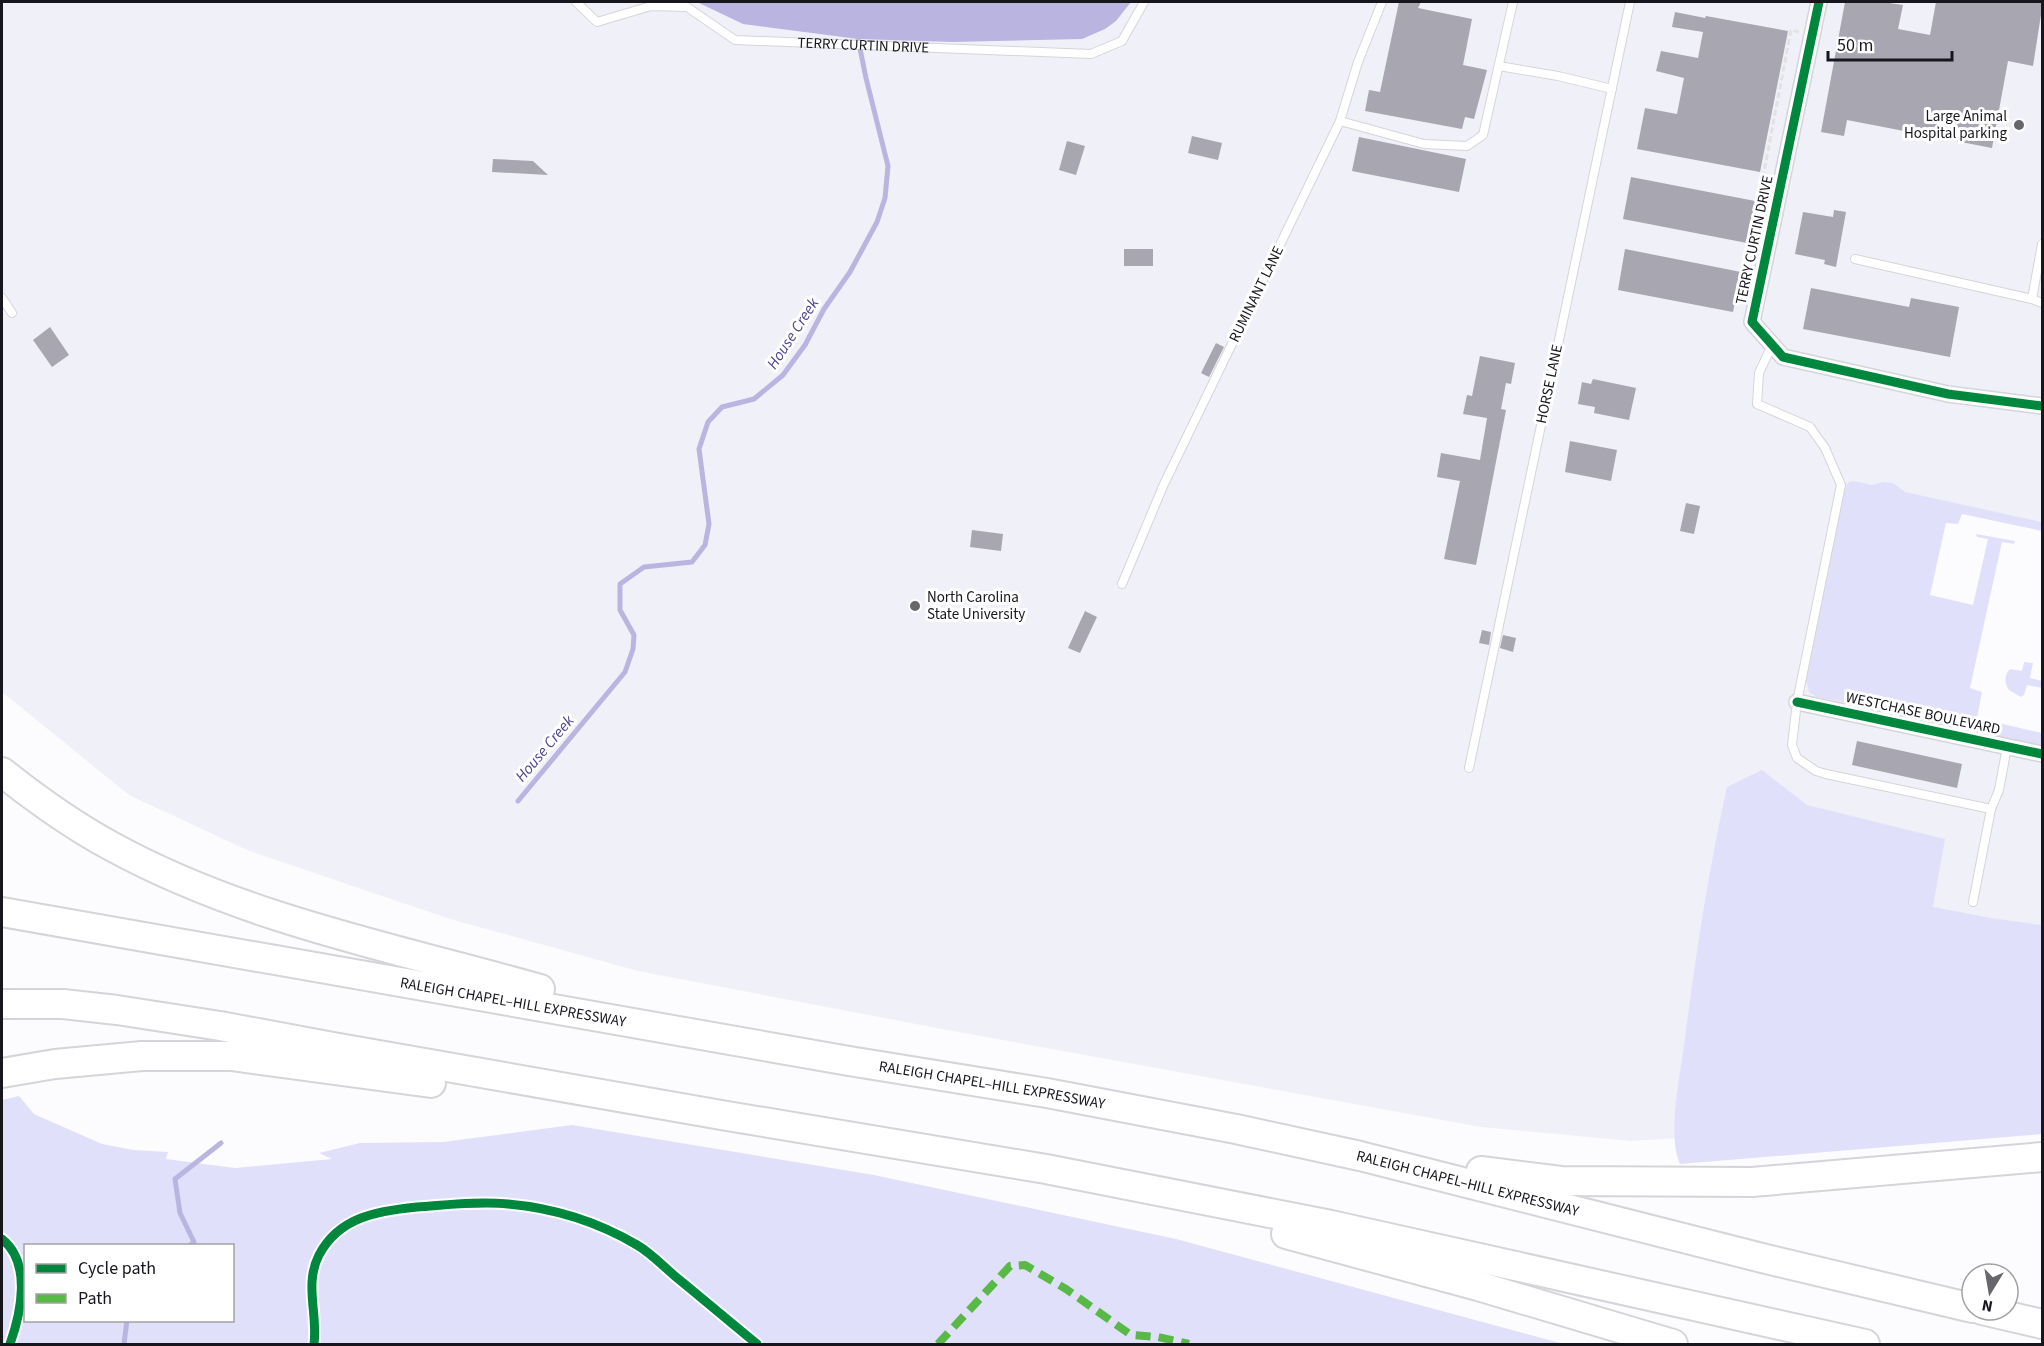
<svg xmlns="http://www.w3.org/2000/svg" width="2044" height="1346" viewBox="0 0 2044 1346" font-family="'Source Sans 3',sans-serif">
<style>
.built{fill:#f0f0f8}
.green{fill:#e1e0fa;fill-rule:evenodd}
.water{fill:#b9b5e0}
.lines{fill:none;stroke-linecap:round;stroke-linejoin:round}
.stream{stroke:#b9b5e0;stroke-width:5}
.building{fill:#a7a6b1}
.lane-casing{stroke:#d5d5d9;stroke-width:10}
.street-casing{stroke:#d5d5d9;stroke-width:18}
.highway-casing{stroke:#d5d5d9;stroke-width:32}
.path{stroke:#e2e2e3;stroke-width:3;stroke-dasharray:6 3;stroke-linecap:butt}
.lane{stroke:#fff;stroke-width:8}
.street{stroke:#fff;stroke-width:15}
.highway{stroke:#fff;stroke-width:28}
.quiet{stroke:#58b947;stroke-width:8;stroke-dasharray:15 8;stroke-linecap:butt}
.cycleway-casing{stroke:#fff;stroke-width:13}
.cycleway{stroke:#00873e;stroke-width:9}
.poi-dot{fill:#66666b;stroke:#fff;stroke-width:2}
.labels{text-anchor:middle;stroke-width:6;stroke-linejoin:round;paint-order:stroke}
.street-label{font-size:15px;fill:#16161c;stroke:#fff}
.poi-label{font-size:15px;fill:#16161c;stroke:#fff;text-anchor:end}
.water-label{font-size:16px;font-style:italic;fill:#4f448d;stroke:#fff}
</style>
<rect width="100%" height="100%" fill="#fcfcfe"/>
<!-- built -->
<path class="built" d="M2,2H2042V522L1855,482L1811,690L2042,747V1116L1631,1141L1481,1127L942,1029L638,971L450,919L247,850L129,795L2,692Z"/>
<!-- green -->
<path class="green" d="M1854,481L1871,485L1884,482L1893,483L1905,492L2042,522V531L1962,514L1958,524L1946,523L1930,595L1973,605L1988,539L1977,537L1976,534L2015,541L2014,544L2002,542L1970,688L1982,692L1977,718L2042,733V747L1886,713L1871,707L1817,697L1809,692L1806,680L1843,494L1846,485L1849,482Z
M2024,662L2033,663L2030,678L2042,681V688L2027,685L2024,695L2021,697L2009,690C2004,683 2004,675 2010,669L2022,671Z
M1762,770L1807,805L1945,839L1933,907L1991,918L2042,925V1134L1680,1164C1667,1137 1680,1076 1684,1046C1695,959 1708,873 1727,787Z
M19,1096L34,1114L102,1144L133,1150L168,1152L166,1159L235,1168L332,1159L319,1153L360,1143L443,1142L572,1125L874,1175L1176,1239L1564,1344H2V1100ZM26,1246H232V1320H26Z"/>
<!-- water -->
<path class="water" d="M697,2H1131L1116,21L1105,29L1082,39L952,42L858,39L743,24Z"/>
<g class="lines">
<!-- stream -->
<path class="stream" d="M518,801L625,672L633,649L634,635L620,610V584L644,567L692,562L705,545L709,524L699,449L708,422L722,407L754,399L783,375L805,345L824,309L850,272L877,222L885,198L888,166L866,78L858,39
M189,1246L194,1242L180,1213L175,1179L221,1143
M124,1344L127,1320"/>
</g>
<!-- building -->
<path class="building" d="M1399,2H1421L1418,8L1472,19L1463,65L1487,70L1474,119L1465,117L1462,129L1365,111L1369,90L1380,92Z
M1845,2H1882L1903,5L1898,29L1930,35L1936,2H2043L2033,66L2008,61L1992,148L1847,120L1844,136L1821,132Z
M1675,12L1705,18L1706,16L1788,31L1760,172L1637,149L1645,108L1677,114L1684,78L1656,71L1661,51L1698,58L1703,32L1672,27Z
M1192,136L1222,143L1218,160L1188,153Z
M1359,137L1466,159L1459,192L1352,171Z
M1067,141L1085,146L1076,175L1059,170Z
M493,159L533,161L548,175L492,172Z
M1631,177L1755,201L1747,243L1623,219Z
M1834,210L1846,212L1836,267L1824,264L1825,260L1795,254L1803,212L1833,217Z
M1124,249H1153V266H1124Z
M1625,249L1741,272L1733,312L1618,290Z
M1811,288L1909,307L1911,298L1959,307L1950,357L1803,329Z
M50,327L69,355L52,367L33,340Z
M1216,343L1224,347L1209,377L1201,373Z
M1480,356L1515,363L1511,384L1506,383L1501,409L1506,410L1476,565L1444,559L1460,481L1437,477L1441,453L1480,460L1487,418L1463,414L1467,395L1472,396Z
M1593,379L1636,388L1629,420L1594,413L1595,407L1578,404L1582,382L1591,384Z
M1570,441L1617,450L1611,481L1565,472Z
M1686,503L1700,506L1694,534L1680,531Z
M972,530L1003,534L1001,551L970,547Z
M1085,611L1097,617L1080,653L1068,648Z
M1482,630L1491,632L1489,645L1479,643Z
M1503,635L1516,638L1513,652L1500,648Z
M1857,741L1962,764L1957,788L1852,765Z"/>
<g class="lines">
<defs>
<g id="lane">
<path id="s1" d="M576,2L597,22L651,6L687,7L735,40L1091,54L1122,41L1144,2"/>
<path d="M1499,66L1558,76L1612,89"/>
<path d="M1340,121L1424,144L1467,146L1483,135L1513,2"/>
<path d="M2042,244L2032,299L2042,303"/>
<path d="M1855,259L2032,299"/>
<path d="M2,298L12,313"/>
<path d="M1772,345L1759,373L1757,404L1810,427L1825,448L1841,485L1797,702L1792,745L1797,758L1816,771L1826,774L1991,809L1999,790L2007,747"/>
<path d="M1122,584L1164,484L1340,121L1358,62L1382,2"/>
<path d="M1469,768L1630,2"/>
<path d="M1973,902L1991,809"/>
</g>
<path id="street" d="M1819,2L1752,322L1783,357L1948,394L2042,406
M1797,702L2042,754"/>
<g id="highway">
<path d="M2,772C36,799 72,825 111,846C244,919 395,948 540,989"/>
<path id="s2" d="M2,912L849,1061L1047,1093L1236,1129L1360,1156L1766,1259L1972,1308"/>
<path d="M2,1004H63L117,1010L220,1026L333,1047L727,1116L1046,1169L1331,1225L1865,1344"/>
<path d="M2,1073L55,1064L142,1056H231L431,1083"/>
<path d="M1481,1171L1561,1181L1752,1182L2042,1157"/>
<path d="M1286,1234L1478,1286L1673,1344"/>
<path d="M1982,1310L2042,1324"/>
</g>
</defs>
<!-- lane casing -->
<use href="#lane" class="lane-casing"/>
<!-- street casing -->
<use href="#street" class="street-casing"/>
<!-- highway casing -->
<use href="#highway" class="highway-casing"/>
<!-- path -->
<path class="path" d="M1746,266L1791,30L1799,32"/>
<!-- lane -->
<use href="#lane" class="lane"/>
<!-- street -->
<use href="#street" class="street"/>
<!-- highway -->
<use href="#highway" class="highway"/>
<!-- quiet -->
<path class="quiet" d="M938,1344L1010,1266L1025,1265L1066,1289L1131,1335L1158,1337L1189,1344"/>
<defs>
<path id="cycleway" d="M1819,2L1752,322L1783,357L1948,394L2042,406
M1797,702L2042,754
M2,1239C32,1263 21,1313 10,1344
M314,1344C318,1314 304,1284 319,1255C339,1217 377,1211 417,1207C447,1205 478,1201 508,1204C553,1208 598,1222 637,1245C651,1253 664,1267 676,1277C703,1299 730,1322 757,1344"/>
</defs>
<!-- cycleway casing -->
<use href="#cycleway" class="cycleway-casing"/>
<!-- cycleway -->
<use href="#cycleway" class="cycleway"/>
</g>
<!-- markers -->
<g class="poi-dot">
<circle cx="2019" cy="125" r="6"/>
<circle cx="915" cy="606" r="6"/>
</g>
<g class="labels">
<!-- street labels -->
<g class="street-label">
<text dy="5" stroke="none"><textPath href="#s1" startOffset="308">TERRY CURTIN DRIVE</textPath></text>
<text transform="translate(1754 240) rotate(-78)" y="5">TERRY CURTIN DRIVE</text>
<text transform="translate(1256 294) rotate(-64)" y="5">RUMINANT LANE</text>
<text transform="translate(1549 384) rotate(-78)" y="5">HORSE LANE</text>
<text transform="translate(1923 713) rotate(12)" y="5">WESTCHASE BOULEVARD</text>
<text dy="5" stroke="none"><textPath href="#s2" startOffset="519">RALEIGH CHAPEL–HILL EXPRESSWAY</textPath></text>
<text dy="5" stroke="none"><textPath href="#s2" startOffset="1005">RALEIGH CHAPEL–HILL EXPRESSWAY</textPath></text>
<text dy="5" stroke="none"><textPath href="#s2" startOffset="1491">RALEIGH CHAPEL–HILL EXPRESSWAY</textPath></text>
</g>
<!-- poi labels -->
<g class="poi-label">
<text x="2007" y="121">Large Animal<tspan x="2007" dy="17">Hospital parking</tspan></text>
<text x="927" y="602" text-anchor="start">North Carolina<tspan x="927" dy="17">State University</tspan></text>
</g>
<!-- water labels -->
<g class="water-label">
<text transform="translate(792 333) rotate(-57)" y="6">House Creek</text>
<text transform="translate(544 748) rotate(-50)" y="6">House Creek</text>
</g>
</g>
<!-- border -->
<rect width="2044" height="1346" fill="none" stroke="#16161c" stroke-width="6"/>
<!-- legend -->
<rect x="24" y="1244" width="210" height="78" fill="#ffffff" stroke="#a2a2a4" stroke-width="1.5"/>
<rect x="36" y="1264" width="30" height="9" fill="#00873e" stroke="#a2a2a4" stroke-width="1.5"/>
<text x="78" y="1274" font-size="18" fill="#16161c">Cycle path</text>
<rect x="36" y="1294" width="30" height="9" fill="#58b947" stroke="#a2a2a4" stroke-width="1.5"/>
<text x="78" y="1304" font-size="18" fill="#16161c">Path</text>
<!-- north arrow -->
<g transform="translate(1990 1292) rotate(191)"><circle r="28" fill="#ffffff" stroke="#a2a2a4" stroke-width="1.5"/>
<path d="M0-4.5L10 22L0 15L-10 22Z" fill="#66666b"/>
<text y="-9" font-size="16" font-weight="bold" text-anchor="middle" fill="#16161c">N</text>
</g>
<!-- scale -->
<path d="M1828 51v9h124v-9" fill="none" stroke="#16161c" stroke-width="3"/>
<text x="1837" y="51" font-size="18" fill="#16161c" stroke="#ffffff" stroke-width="4.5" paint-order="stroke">50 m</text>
</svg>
